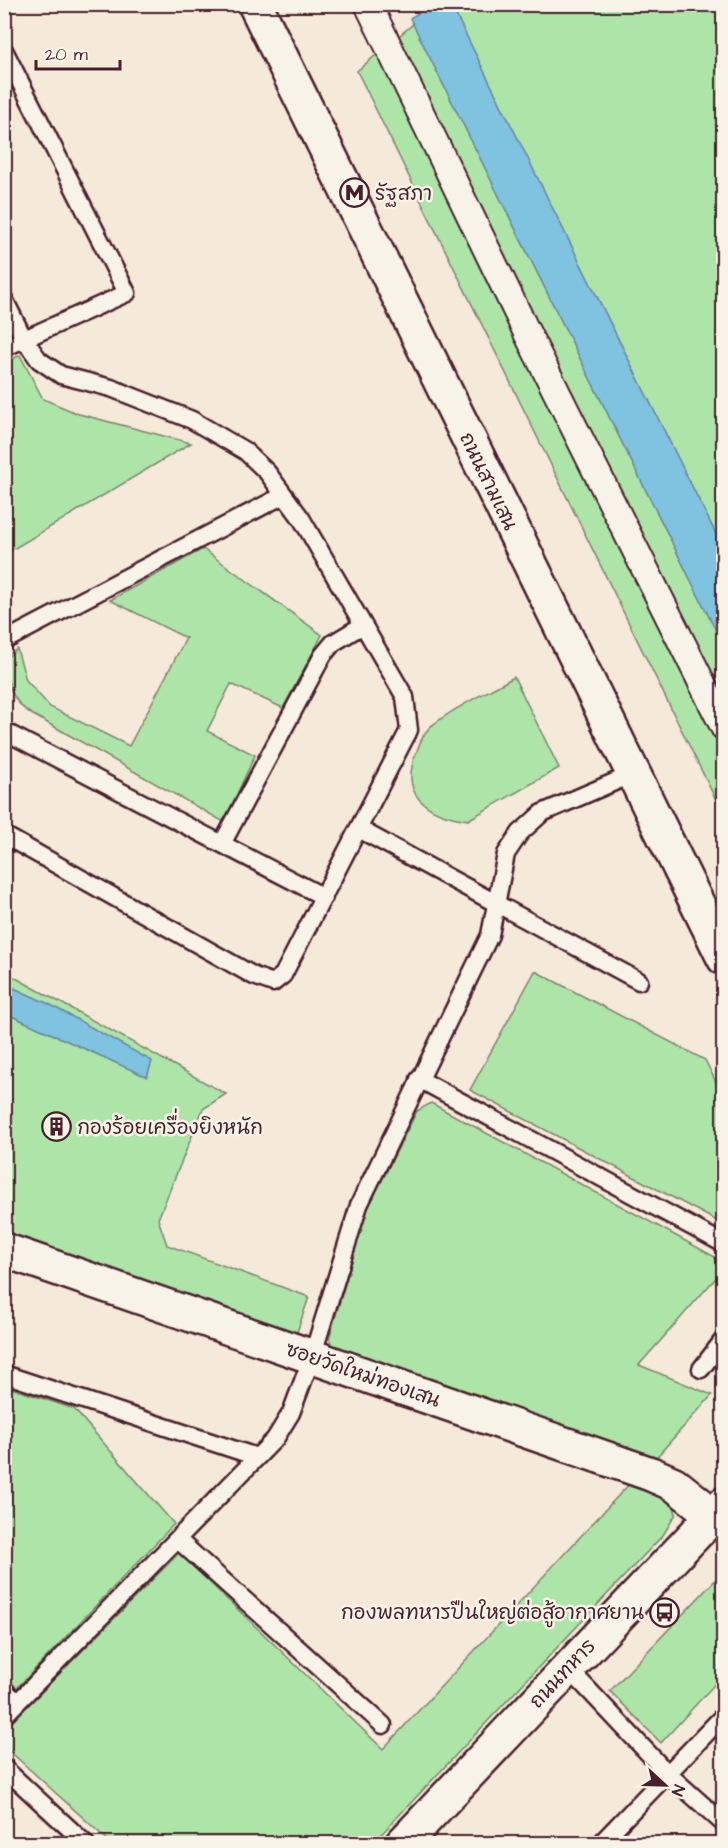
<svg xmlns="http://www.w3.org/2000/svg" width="728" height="1848" viewBox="0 0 728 1848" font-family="'Architects Daughter','Playpen Sans Thai',sans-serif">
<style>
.green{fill:#ade5a9;stroke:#7c826a;stroke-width:1.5}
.water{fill:#7fc3e0;stroke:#6a8198;stroke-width:1.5}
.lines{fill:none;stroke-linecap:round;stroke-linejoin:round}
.service-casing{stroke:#4a1f2b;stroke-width:21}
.pedestrian-casing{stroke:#4a1f2b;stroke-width:30}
.minor-casing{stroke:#4a1f2b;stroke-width:38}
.secondary-casing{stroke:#4a1f2b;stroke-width:38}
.service{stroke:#f7f3e8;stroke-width:16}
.pedestrian{stroke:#f7f3e8;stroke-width:26}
.minor{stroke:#f7f3e8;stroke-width:33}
.secondary{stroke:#f7f3e8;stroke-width:33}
.labels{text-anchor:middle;stroke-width:5;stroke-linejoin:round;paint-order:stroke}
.poi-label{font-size:20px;fill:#4a1f2b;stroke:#f7f3e8;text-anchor:start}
.street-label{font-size:20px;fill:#4a1f2b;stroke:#f7f3e8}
</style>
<rect width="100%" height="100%" fill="#f5e9d9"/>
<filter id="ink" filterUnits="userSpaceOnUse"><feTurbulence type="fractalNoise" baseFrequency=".0167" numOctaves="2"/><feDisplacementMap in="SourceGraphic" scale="12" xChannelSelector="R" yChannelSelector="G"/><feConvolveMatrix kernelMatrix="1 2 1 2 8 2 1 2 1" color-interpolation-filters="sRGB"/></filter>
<g filter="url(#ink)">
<!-- green -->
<path class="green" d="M436,5H723L724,796L717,802L357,71Z
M20,355L43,399L79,414L191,443L5,554V363Z
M203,549L322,635L283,708L231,684L207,731L255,755L224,822L28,712C10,698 7,682 5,659L17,649L26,680L50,707L129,746L186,638L110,600Z
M514,677L559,768L468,820C426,814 398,795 417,751C420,742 426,729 434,724C458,705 488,692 514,677Z
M535,971L705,1060L723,1096V1233L717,1230L719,1222L470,1090Z
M5,972L226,1094L203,1109L158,1219L167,1245L309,1297L296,1335L5,1235Z
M431,1103L715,1257L723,1270L639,1365L712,1395L652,1462L334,1348L329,1339L366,1212L417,1111Z
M5,1386L74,1409L174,1524L17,1688L4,1675Z
M632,1481L673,1503L676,1514L663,1535L373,1843H111L5,1747L4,1730L179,1553L383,1749Z
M723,1572V1675L661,1743L610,1691Z"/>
<!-- water -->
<path class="water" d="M433,4L451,5L723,548V645L410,18Z
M5,984L49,1004L152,1061L147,1077L5,1013Z"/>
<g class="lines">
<defs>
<path id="service" d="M4,50L127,293L4,348
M4,299L24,339L39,360L61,375L111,388L192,420L245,451L267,472L301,518L405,697L409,730L283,975L273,983L254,976L4,835
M4,641L284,495
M4,731L324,897
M359,829L639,981
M222,844L323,655L333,643L363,625
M419,1079L724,1244
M701,1369L724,1339
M4,1374L257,1457
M177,1539L383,1725
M567,1667L666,1772L724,1824
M4,1690L17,1702
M4,1716L275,1439L291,1413L312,1357L359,1205L490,935L506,854L520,833L542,813L633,774
M4,1768L86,1844
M600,1844L724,1715"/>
<path id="pedestrian" d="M368,4L529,337L724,727"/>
<path id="minor" d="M4,1250L651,1474L674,1484L713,1515"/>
<path id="secondary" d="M255,4L724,958
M402,1844L724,1504"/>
</defs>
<!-- service casing -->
<use href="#service" class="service-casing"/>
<!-- pedestrian casing -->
<use href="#pedestrian" class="pedestrian-casing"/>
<!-- minor casing -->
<use href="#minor" class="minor-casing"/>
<!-- secondary casing -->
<use href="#secondary" class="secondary-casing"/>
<!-- service -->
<use href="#service" class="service"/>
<!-- pedestrian -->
<use href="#pedestrian" class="pedestrian"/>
<!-- minor -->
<use href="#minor" class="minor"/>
<!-- secondary -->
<use href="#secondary" class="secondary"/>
</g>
</g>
<!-- icons -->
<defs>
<symbol id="metro-ring" viewBox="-11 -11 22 22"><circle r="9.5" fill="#f7f3e8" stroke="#4a1f2b" stroke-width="1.5"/><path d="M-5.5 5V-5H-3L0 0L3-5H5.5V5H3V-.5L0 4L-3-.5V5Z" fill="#4a1f2b"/></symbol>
<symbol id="building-ring" viewBox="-11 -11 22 22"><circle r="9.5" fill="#f7f3e8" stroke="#4a1f2b" stroke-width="1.5"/><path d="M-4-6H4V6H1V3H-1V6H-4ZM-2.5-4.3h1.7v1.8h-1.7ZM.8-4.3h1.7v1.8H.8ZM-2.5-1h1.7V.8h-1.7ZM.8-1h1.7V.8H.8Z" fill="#4a1f2b"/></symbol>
<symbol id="bus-ring" viewBox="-11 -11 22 22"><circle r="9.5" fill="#f7f3e8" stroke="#4a1f2b" stroke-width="1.5"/><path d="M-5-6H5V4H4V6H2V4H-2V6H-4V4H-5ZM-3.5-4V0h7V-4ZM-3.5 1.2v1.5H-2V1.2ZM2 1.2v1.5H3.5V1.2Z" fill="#4a1f2b"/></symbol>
</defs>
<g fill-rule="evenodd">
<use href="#metro-ring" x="338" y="176" width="33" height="33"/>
<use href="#building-ring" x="40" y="1110" width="33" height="33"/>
<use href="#bus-ring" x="648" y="1596" width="33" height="33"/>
</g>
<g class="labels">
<!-- poi labels -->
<g class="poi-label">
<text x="375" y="200">รัฐสภา</text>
<text x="77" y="1134">กองร้อยเครื่องยิงหนัก</text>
<text x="644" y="1619" text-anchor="end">กองพลทหารปืนใหญ่ต่อสู้อากาศยาน</text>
</g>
<!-- street labels -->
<g class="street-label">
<text transform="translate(489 481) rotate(64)" y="7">ถนนสามเสน</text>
<text transform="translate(363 1374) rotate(19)" y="7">ซอยวัดใหม่ทองเสน</text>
<text transform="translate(562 1673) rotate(-47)" y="7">ถนนทหาร</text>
</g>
</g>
<!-- margin -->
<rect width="728" height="1848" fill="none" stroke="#f7f3e8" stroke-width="24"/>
<rect x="12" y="12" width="704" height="1824" fill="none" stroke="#4a1f2b" stroke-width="2" filter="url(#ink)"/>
<!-- north arrow -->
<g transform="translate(665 1785) rotate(112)" stroke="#f7f3e8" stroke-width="4.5" paint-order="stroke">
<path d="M0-4.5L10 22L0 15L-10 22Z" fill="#4a1f2b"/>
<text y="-9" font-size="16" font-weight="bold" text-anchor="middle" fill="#4a1f2b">N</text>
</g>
<!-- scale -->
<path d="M36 60v9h84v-9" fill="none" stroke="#4a1f2b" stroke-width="3"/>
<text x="45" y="60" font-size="18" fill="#4a1f2b" stroke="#f7f3e8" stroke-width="4.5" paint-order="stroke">20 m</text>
</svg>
